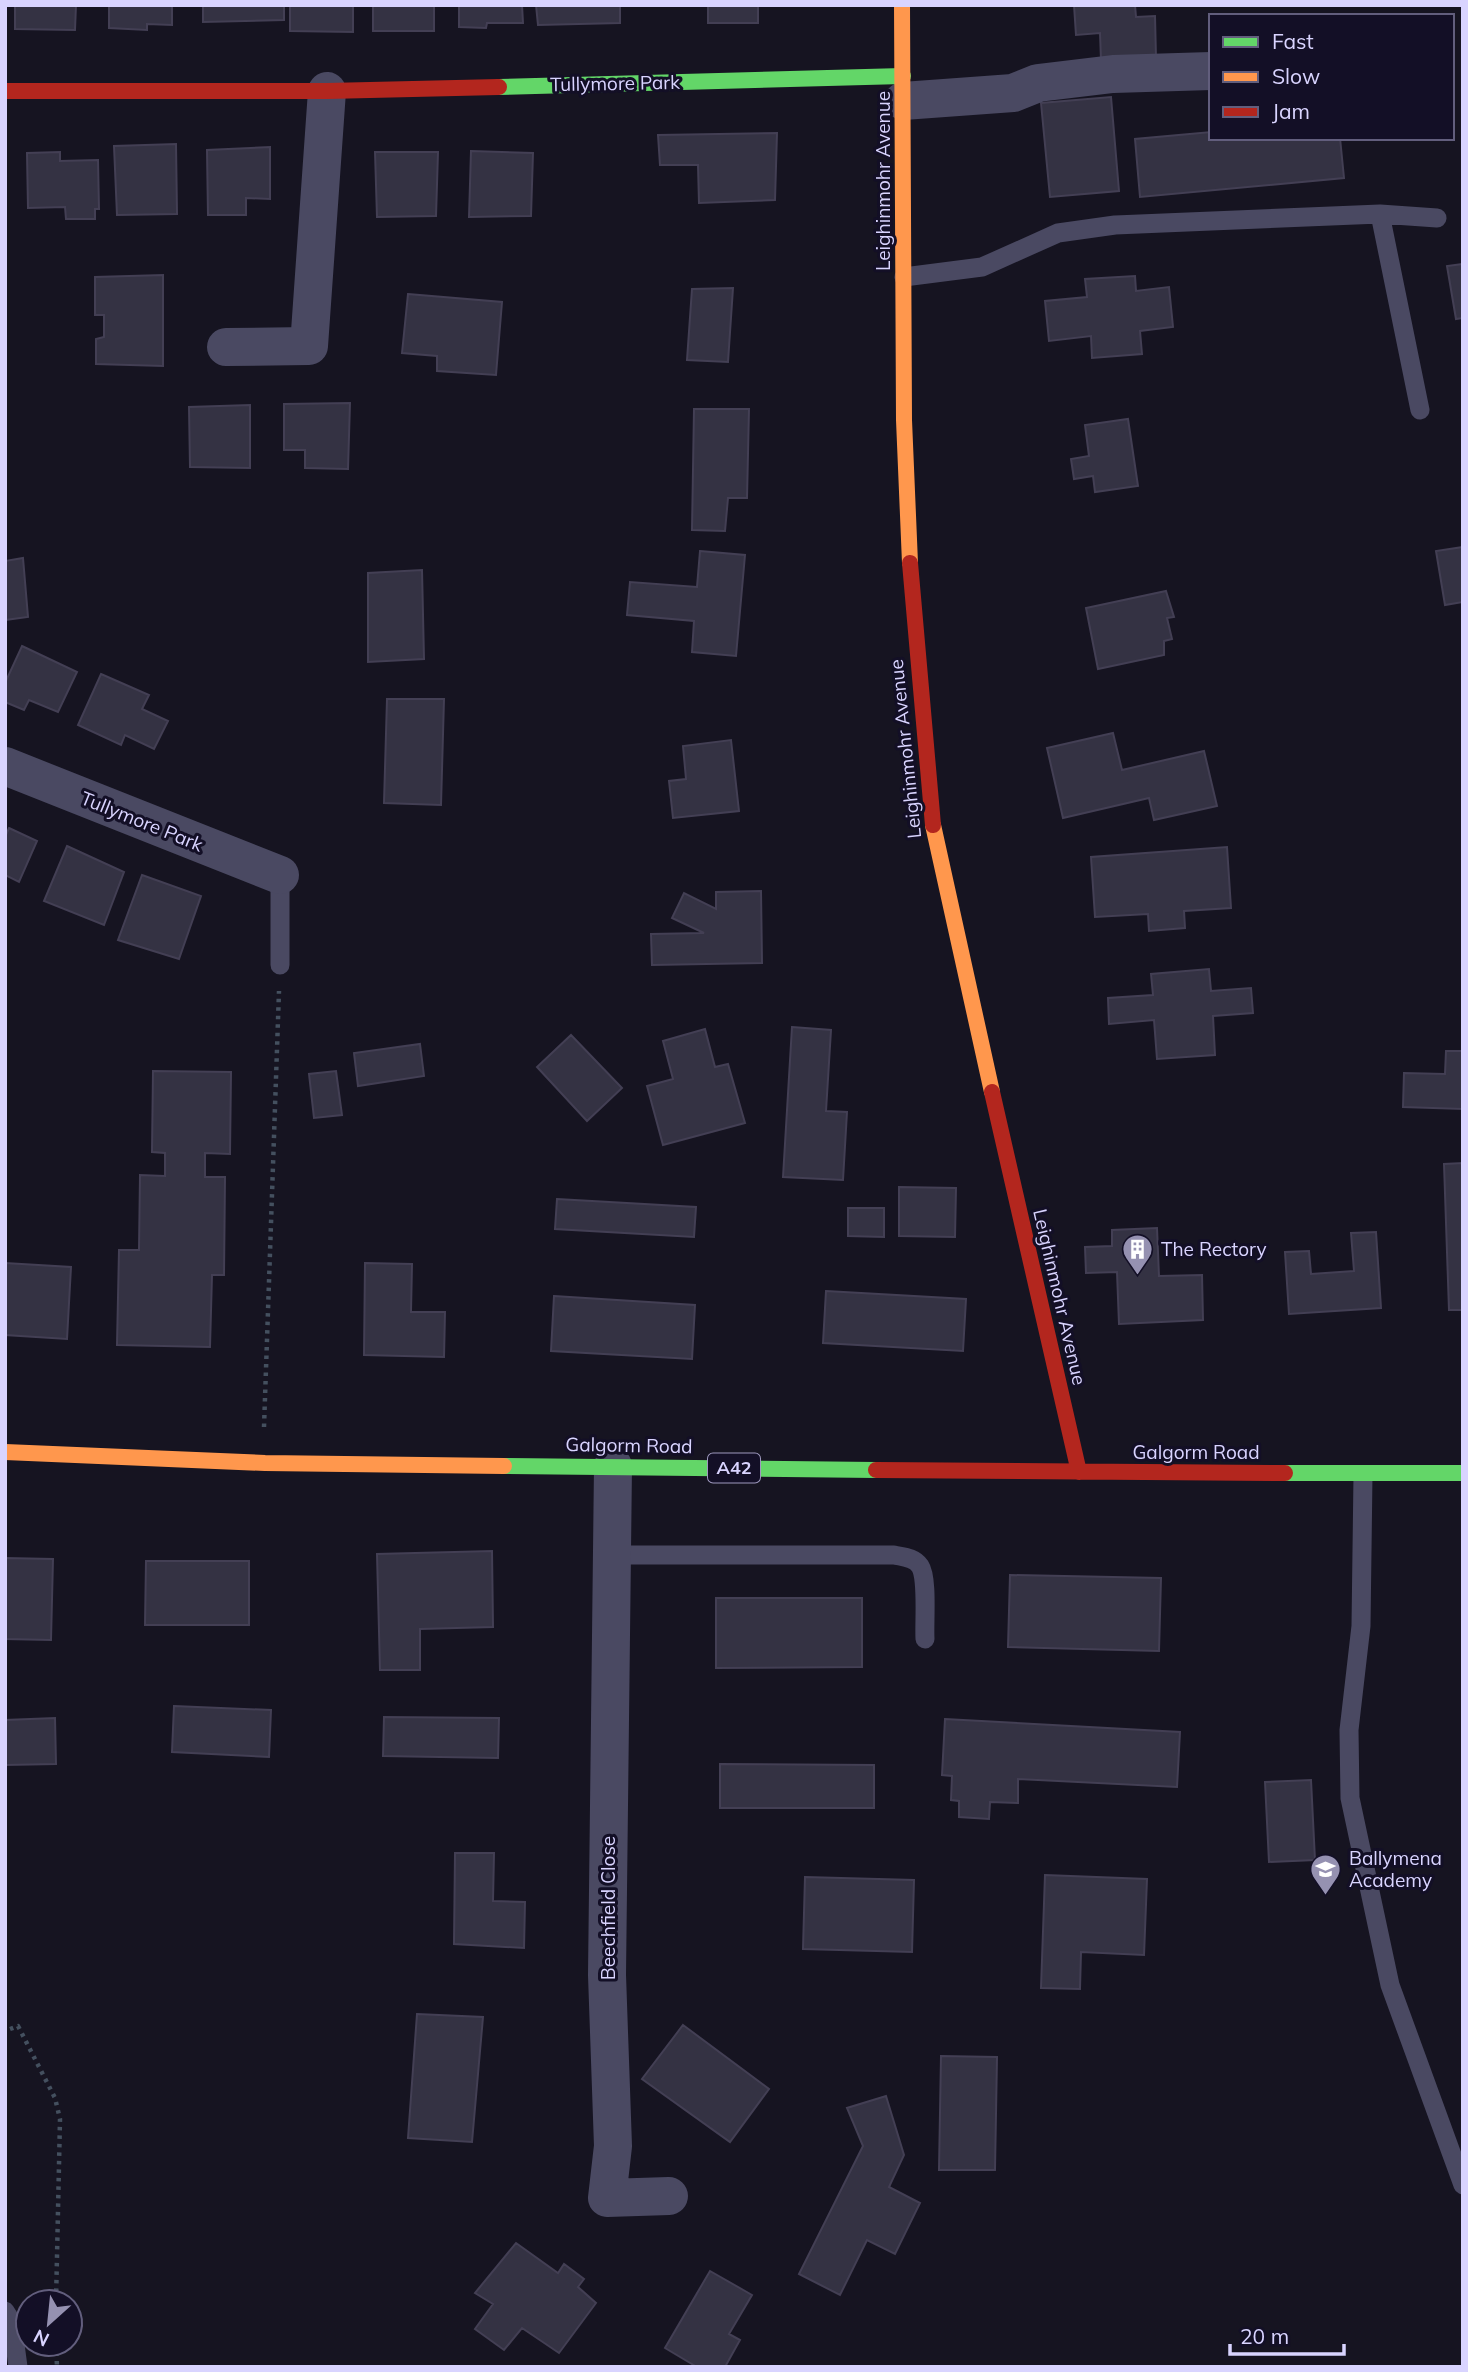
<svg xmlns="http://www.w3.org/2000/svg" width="1468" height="2372" viewBox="0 0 1468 2372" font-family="Mulish,sans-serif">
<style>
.building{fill:#343243;stroke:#433f54;stroke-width:2}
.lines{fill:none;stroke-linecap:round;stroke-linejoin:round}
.path{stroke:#44505f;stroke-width:4.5;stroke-dasharray:3.5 5;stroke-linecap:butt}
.lane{stroke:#4a4962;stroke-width:19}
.street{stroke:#4a4962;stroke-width:38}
.fast{stroke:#63d668;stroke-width:16}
.slow{stroke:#ff974d;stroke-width:16}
.jam{stroke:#b3261e;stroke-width:16}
.labels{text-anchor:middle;stroke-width:6;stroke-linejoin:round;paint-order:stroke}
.shield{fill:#130f26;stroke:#9e99be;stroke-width:2}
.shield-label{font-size:18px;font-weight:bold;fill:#d9d4ff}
.street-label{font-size:19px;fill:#d9d4ff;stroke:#130f26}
.poi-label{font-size:19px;fill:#d9d4ff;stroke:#130f26;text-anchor:start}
</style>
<rect width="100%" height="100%" fill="#161421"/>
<!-- building -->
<path class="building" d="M15,5H76L75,30L15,29Z
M109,5H172V25L147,24V30L109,28Z
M203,5H284V20L203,22Z
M290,5H353V32L290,31Z
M373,5H434V31H373Z
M459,5H522L523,23H487L486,28L459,27Z
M536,5H620V23L538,25Z
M708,5H758V23H708Z
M1074,5H1135L1136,17L1155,16L1156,58L1101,60L1100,33L1076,35Z
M1111,97L1119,191L1050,197L1041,103Z
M1211,132V138H1340L1344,178L1140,197L1135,139Z
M777,133L775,200L699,203L698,165H660L658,135Z
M176,144L177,214L117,215L114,146Z
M270,147V199L246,198V215H208L207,150Z
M471,151L533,153L531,216L469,217Z
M60,152V161L98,160L99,209H95V219H66L65,207L28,208L27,153Z
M375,152H438L436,216L377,217Z
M1463,264V318L1456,319L1447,266Z
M163,275V366L96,364V339L104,337V315H95V277Z
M1135,276L1136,291L1169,287L1173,327L1140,331L1142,354L1092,358L1091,336L1049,341L1045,301L1087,297L1085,279Z
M733,288L728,362L687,360L692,289Z
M408,294L502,302L496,375L437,371V356L402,353Z
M350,403L348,469L305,468V450H284V404Z
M250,405V468L190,467L189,407Z
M694,409H749L747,498H728L725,531L692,530Z
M1128,419L1138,486L1095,492L1093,476L1074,479L1071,459L1089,456L1085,425Z
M1463,547V602L1445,605L1436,551Z
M700,551L745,555L736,656L692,652L694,621L627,615L630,582L697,587Z
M23,558L28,617L5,620V561Z
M422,570L424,659L368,662V573Z
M1166,591L1174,617L1167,618L1172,639L1164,641V655L1098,669L1086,608Z
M22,646L77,672L58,712L29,700L24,710L5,702V683Z
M101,674L149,695L142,709L168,721L154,749L125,735L121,745L78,725Z
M387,699H444L441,805L384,803Z
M1113,733L1122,770L1204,751L1217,806L1154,820L1149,798L1063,818L1047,748Z
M731,740L739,811L673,818L669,781L686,779L683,746Z
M9,828L37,841L19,882L5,875V837Z
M67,846L124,872L104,925L44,901Z
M1227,847L1231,908L1184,911L1185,928L1149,931L1148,914L1095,917L1091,857Z
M142,875L201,896L179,959L118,940Z
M761,891L762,963L652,965L651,934L704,933L672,918L684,893L716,909V892Z
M1209,969L1211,991L1251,988L1253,1013L1213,1016L1215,1055L1157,1059L1154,1020L1109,1024L1108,998L1153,995L1151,974Z
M792,1027L831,1030L826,1111L847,1112L843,1180L783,1177Z
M705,1029L715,1067L728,1064L745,1123L663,1145L647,1086L673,1079L663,1041Z
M571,1035L622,1088L587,1121L537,1067Z
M420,1044L424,1076L358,1086L354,1053Z
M1446,1051H1463V1109L1403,1107L1404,1073L1445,1074Z
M153,1071L231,1072L230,1154L205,1153V1177H225L224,1275H212L210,1347L117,1345L119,1250H139L140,1175L165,1176V1153L152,1152Z
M336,1071L342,1115L314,1118L309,1074Z
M1463,1163V1310H1449L1444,1164Z
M899,1187L956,1188L955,1237L899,1236Z
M557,1199L696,1207L694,1237L555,1229Z
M848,1208H884V1237L848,1236Z
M1157,1228L1159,1276L1202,1275L1203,1320L1119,1324L1117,1272L1086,1273L1085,1247L1112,1246V1230Z
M1376,1232L1381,1308L1289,1314L1285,1252L1309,1251L1311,1274L1354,1271L1351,1233Z
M5,1263L71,1267L67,1339L5,1335Z
M365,1263L412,1264L411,1312H445L444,1357L364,1355Z
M826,1291L966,1299L963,1351L823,1343Z
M554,1296L695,1305L692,1359L551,1351Z
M492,1551L493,1627L420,1629V1670H380L377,1554Z
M5,1558L53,1559L51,1640L5,1639Z
M146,1561H249V1625H145Z
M1010,1575L1161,1578L1159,1651L1008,1647Z
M716,1598H862V1667L716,1668Z
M174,1706L271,1710L269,1757L172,1752Z
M384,1717L499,1718L498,1758L383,1756Z
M55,1718L56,1764L5,1765V1720Z
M945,1719L1180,1732L1177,1787L1018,1779V1803L990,1802L989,1819L959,1817V1801L951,1800L952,1776L942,1775Z
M720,1764L874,1765V1808H720Z
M1311,1780L1315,1860L1269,1862L1265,1782Z
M455,1853H494L493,1901L525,1902L524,1948L454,1944Z
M1045,1875L1147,1879L1144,1955L1081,1952L1080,1989L1041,1988Z
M805,1877L914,1880L912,1952L803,1949Z
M417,2014L483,2017L472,2142L408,2138Z
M683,2025L769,2089L730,2142L642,2079Z
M941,2056L997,2057L995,2170H939Z
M886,2096L904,2155L889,2187L920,2203L895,2254L867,2240L840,2295L799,2274L863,2146L847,2108Z
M516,2243L558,2273L564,2264L584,2279L578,2287L596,2303L559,2353L522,2328L504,2350L475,2329L493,2304L475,2293Z
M710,2271L752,2295L729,2334L740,2340L725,2367H697L665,2348Z"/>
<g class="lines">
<!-- path -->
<path class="path" d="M264,1427L279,991
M10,2029L18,2026L55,2098L60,2119L56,2302
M56,2344L57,2367"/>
<!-- lane -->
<path class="lane" d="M1380,214L1420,410
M904,277L982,267L1058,233L1115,225L1380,214L1437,218
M280,875V965
M1363,1475L1361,1626L1349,1730L1350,1798L1390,1985L1463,2185
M611,1555H894C903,1557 914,1557 920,1566C928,1578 924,1623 925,1639
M5,2311L12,2322L18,2367"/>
<!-- street -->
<path class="street" d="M903,101L1013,93L1038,83L1113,74L1211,71
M226,347L309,346L327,91
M5,766L280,875
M613,1466L607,1975L613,2146L607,2198L669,2196"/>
<!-- fast -->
<path class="fast" d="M499,87L903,76
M504,1466L876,1470
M1285,1473H1463"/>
<!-- slow -->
<path class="slow" d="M902,5L904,420L910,563
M933,825L992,1092
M5,1452L265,1463L504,1466"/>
<!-- jam -->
<path class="jam" d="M5,91H327L499,87
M910,563L933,825
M992,1092L1079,1472
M876,1470L1285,1473"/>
</g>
<!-- icons -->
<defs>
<symbol id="building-pin" viewBox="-11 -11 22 30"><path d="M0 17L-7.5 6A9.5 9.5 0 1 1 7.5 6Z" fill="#9591b1" stroke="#130f26"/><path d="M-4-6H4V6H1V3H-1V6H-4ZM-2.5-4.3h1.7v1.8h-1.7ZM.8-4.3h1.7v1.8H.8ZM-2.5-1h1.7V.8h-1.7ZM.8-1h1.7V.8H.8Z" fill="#fff"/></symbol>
<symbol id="school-pin" viewBox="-11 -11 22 30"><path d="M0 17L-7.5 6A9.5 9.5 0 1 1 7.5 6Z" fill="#9591b1" stroke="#130f26"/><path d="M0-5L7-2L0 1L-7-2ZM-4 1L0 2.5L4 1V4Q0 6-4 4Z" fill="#fff"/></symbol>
</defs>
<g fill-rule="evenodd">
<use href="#building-pin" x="1120" y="1232" width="35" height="47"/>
<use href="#school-pin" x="1308" y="1852" width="35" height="47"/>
</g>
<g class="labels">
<!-- shield labels -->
<rect class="shield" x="708" y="1453.5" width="52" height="29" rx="5"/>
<g class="shield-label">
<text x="734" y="1474">A42</text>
</g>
<!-- street labels -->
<g class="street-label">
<text transform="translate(615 83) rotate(-1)" y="7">Tullymore Park</text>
<text transform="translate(883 181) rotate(-90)" y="7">Leighinmohr Avenue</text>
<text transform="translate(905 749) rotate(-96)" y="7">Leighinmohr Avenue</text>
<text transform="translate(142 821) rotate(22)" y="7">Tullymore Park</text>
<text transform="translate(1060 1297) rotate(77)" y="7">Leighinmohr Avenue</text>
<text transform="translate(629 1445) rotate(1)" y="7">Galgorm Road</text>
<text x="1196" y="1459">Galgorm Road</text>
<text transform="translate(608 1908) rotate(-90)" y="7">Beechfield Close</text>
</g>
<!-- poi labels -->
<g class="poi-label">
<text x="1161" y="1256">The Rectory</text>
<text x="1349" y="1865">Ballymena<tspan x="1349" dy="22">Academy</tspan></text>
</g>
</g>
<!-- border -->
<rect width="1468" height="2372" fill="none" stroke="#d9d4ff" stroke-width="14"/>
<!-- legend -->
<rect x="1209" y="14" width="245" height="126" fill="#130f26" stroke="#625e7d" stroke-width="2"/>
<rect x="1223" y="37" width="35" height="10" fill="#63d668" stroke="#625e7d" stroke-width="2"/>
<text x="1272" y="49" font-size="21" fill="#d9d4ff">Fast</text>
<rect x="1223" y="72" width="35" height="10" fill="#ff974d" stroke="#625e7d" stroke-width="2"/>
<text x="1272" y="84" font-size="21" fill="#d9d4ff">Slow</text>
<rect x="1223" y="107" width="35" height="10" fill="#b3261e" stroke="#625e7d" stroke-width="2"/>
<text x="1272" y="119" font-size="21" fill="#d9d4ff">Jam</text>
<!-- north arrow -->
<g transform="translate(49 2323) rotate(207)"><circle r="33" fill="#130f26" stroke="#625e7d" stroke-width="2"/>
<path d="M0-5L12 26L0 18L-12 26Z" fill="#9591b1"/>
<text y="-10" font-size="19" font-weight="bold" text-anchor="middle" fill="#d9d4ff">N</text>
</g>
<!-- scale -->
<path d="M1230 2344v10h114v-10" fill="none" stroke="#d9d4ff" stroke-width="3.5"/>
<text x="1240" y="2344" font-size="21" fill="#d9d4ff" stroke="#130f26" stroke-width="5" paint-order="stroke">20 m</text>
</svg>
